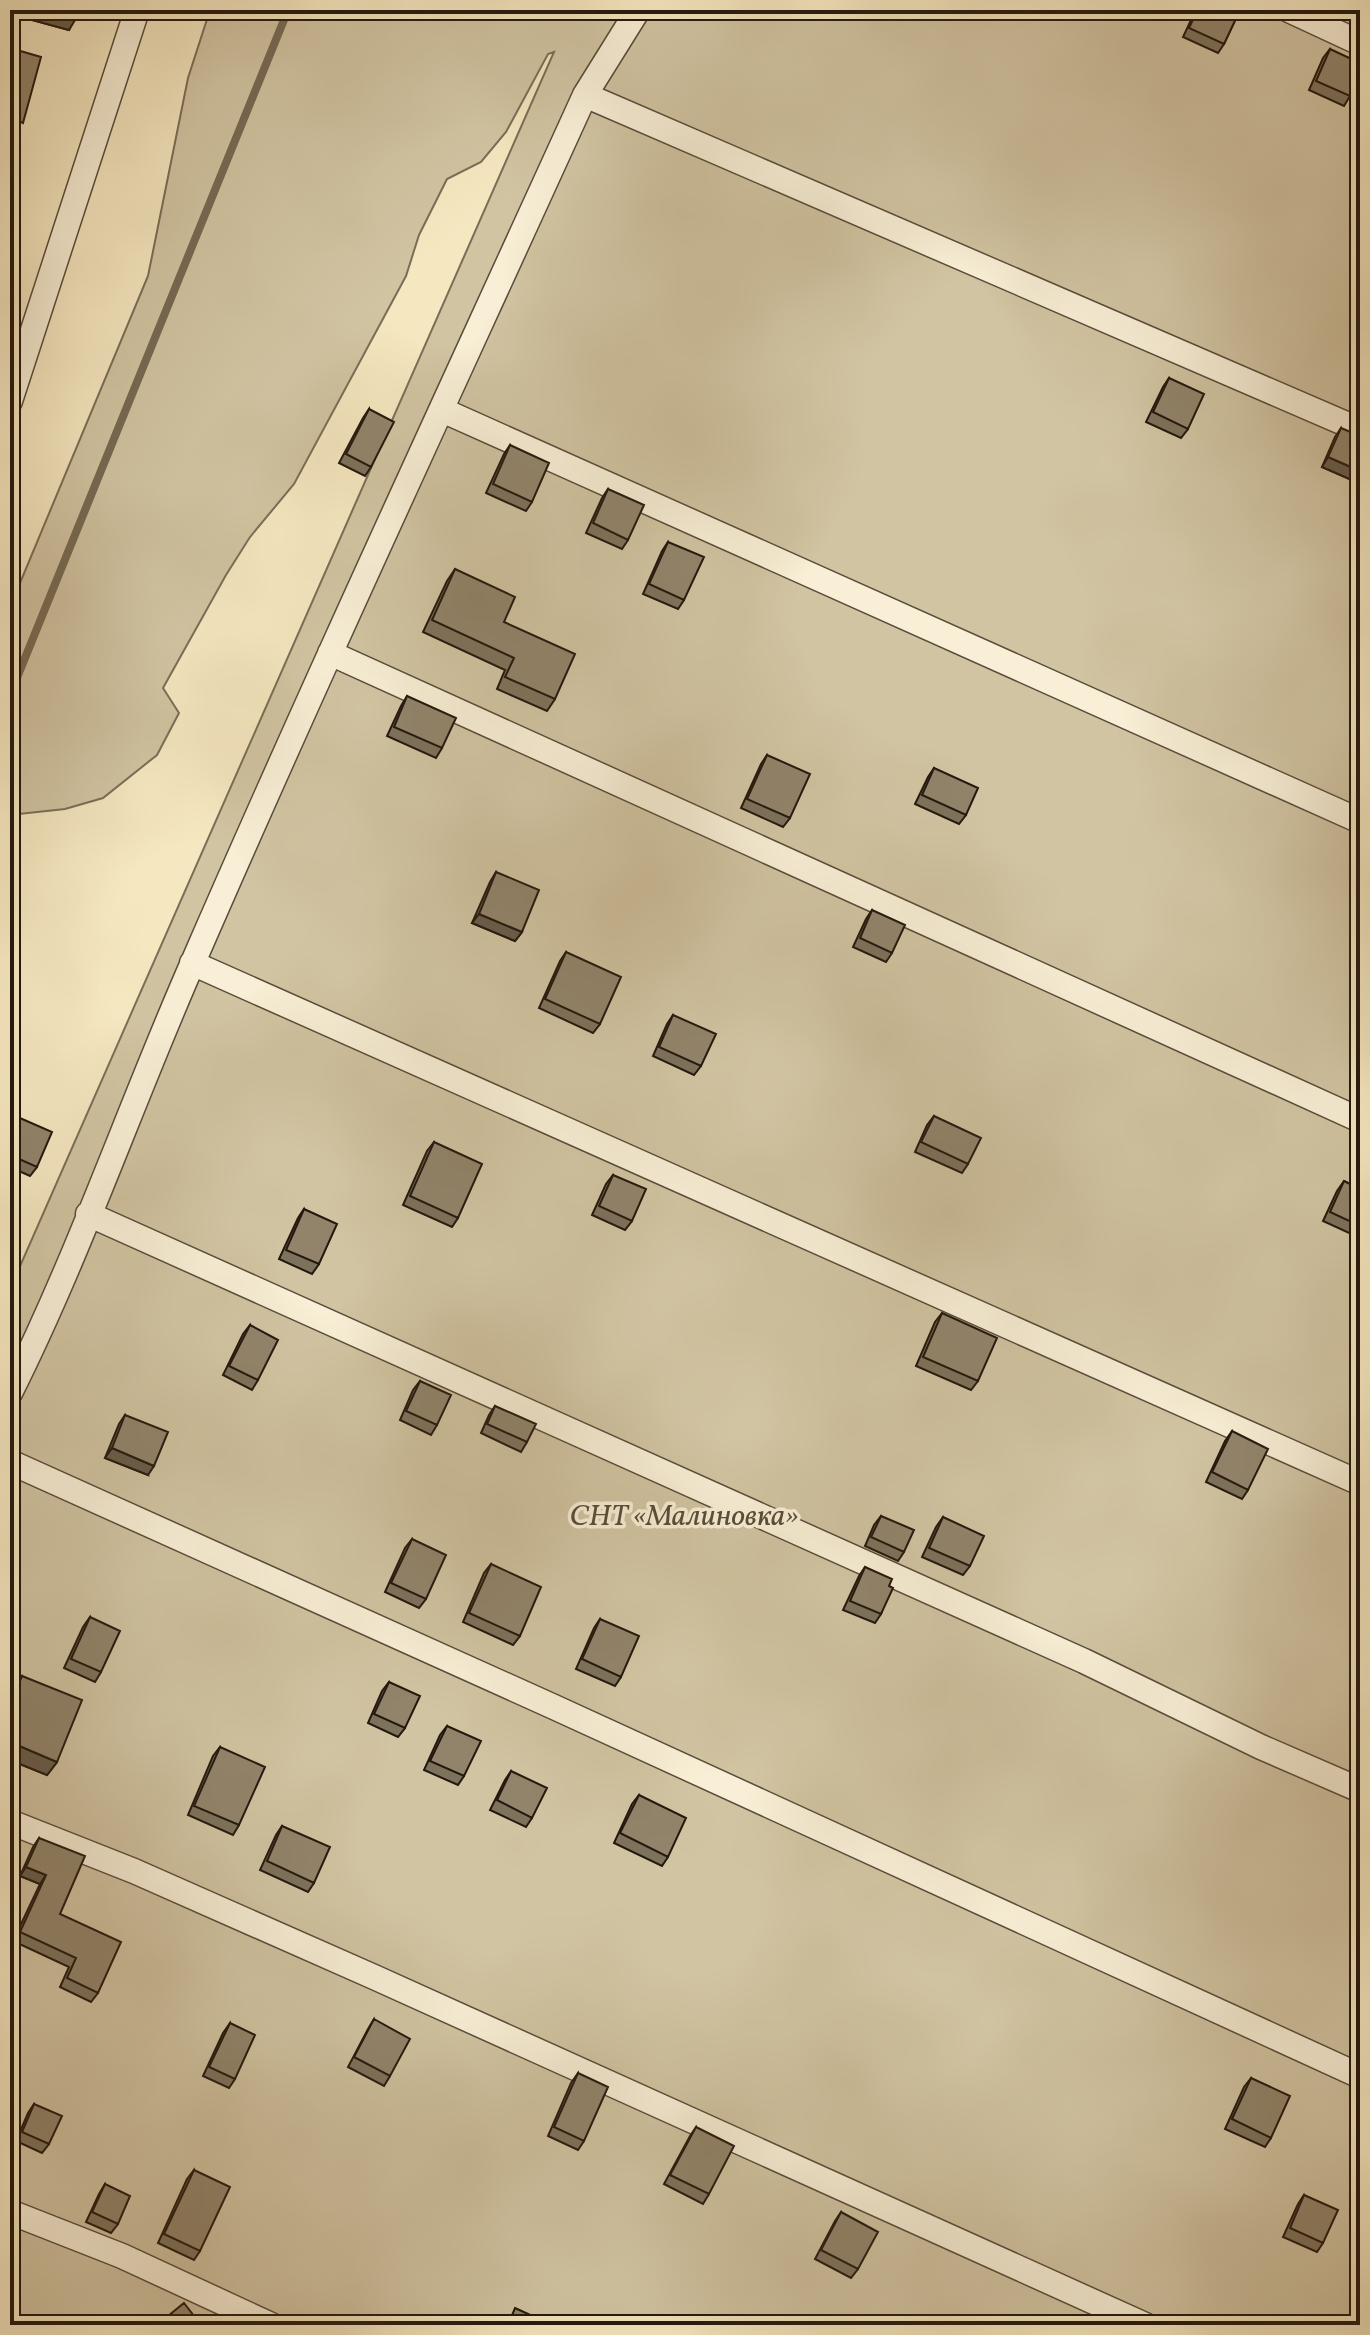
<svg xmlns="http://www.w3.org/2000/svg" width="1370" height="2335" viewBox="0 0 1370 2335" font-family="Vollkorn,serif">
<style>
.green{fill:#d1c4a2;stroke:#7a6e58;stroke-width:2}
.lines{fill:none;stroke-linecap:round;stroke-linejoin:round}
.stream{stroke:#776a54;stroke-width:8}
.minor-casing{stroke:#584c3a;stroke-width:27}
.minor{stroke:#f8efd6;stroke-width:24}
.wall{fill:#7d725c;stroke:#24180e;stroke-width:2}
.shaded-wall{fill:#665c4b;stroke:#24180e;stroke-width:2}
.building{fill:#91846b;stroke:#24180e;stroke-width:2}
.labels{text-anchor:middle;stroke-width:7;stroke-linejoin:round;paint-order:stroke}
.park-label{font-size:30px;font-style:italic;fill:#584c3a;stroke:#f8efd6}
</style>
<rect width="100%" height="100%" fill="#f5e7c0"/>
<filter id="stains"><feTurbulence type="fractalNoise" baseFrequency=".0025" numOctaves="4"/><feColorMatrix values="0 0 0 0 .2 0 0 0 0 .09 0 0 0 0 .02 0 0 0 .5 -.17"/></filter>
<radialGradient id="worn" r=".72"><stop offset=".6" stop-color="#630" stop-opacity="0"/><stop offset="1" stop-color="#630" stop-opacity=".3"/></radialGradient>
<!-- green -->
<path class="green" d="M210,10H1360V2325H10V1289L554,52L548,54L506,132L481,162L447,179L419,235L406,276L294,484L250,537L226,575L163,688L179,713L157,755L103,798L65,809L10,815V607L148,276L188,78Z"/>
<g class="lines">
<!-- stream -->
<path class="stream" d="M10,695L288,10"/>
<defs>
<path id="minor" d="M1289,10L1360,43
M585,95L1360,430
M10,401L137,10
M442,410L1360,821
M330,653L1360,1120
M192,963L1360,1483
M88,1214L1084,1661L1261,1747L1360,1790
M10,1393C80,1253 131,1103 194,960C320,670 454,383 585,95L638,10
M10,1462L554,1707L1360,2076
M10,1822L134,1871L374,1977L1145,2325
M10,2212L122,2256L271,2325"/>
</defs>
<!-- minor casing -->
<use href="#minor" class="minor-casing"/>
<!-- minor -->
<use href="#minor" class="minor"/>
</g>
<!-- wall -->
<path class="wall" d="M34,10H78L69,30L32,20Z
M1167,10H1240L1224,44L1218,53L1183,37L1191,20Z
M1330,49L1350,96L1344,106L1309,90L1323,58Z
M1169,378L1188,429L1181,438L1146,422L1163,387Z
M369,409L371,467L365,476L339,463L363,418Z
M1341,428L1354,481L1322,467L1335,437Z
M510,445L532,502L526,511L486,493L504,454Z
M608,489L628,540L622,549L586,533L602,498Z
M668,542L684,600L678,609L643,594L662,551Z
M455,569L504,622L555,699L547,711L497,689L505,670L423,632L447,581Z
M407,696L442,748L436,758L387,736L401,706Z
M767,755L790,818L783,827L741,808L761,764Z
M934,768L966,815L959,824L915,804L928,777Z
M496,872L522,932L515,941L472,923L490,882Z
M872,910L892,953L886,962L853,947L866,919Z
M566,952L600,1024L593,1033L539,1008L560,961Z
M673,1015L701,1066L694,1075L653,1056L667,1024Z
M13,1115L37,1167L30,1176L10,1167V1120Z
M934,1116L968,1164L962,1173L915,1152L927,1125Z
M434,1142L458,1218L452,1227L403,1205L427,1151Z
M613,1175L632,1221L625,1230L592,1215L606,1184Z
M1344,1181L1360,1189V1238L1323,1221L1337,1191Z
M304,1209L319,1264L312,1274L279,1259L298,1218Z
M942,1313L978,1381L971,1390L916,1366L935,1322Z
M250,1325L258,1380L252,1390L223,1375L243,1334Z
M420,1381L437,1425L431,1435L400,1420L413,1390Z
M495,1406L527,1442L521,1452L481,1433L489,1415Z
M125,1415L148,1475L105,1458L119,1424Z
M1232,1431L1248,1490L1242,1499L1206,1482L1225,1441Z
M881,1516L904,1552L898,1561L865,1546L874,1525Z
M943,1517L970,1566L963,1575L922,1557L936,1527Z
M412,1539L426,1599L419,1608L385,1592L405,1548Z
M491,1564L520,1636L513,1645L463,1622L484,1573Z
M865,1567L889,1586L881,1614L875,1623L843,1610L859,1576Z
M90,1617L101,1672L95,1682L64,1668L83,1627Z
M600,1619L621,1677L615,1686L576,1669L594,1628Z
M22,1676L57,1762L47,1775L10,1760V1695L13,1689Z
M389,1682L405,1728L398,1737L368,1723L382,1691Z
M447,1726L464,1776L458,1785L424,1770L440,1735Z
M220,1747L239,1825L233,1835L188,1815L213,1756Z
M511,1771L532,1818L526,1827L490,1810L505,1780Z
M639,1795L668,1857L662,1866L614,1843L632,1804Z
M282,1826L314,1883L308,1892L260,1870L276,1835Z
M39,1838L60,1914L98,1993L91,2002L60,1987L69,1967L13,1941L40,1884L20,1876L33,1847Z
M374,2019L390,2076L384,2086L348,2067L368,2029Z
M230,2023L235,2079L229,2088L203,2076L223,2033Z
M578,2073L584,2141L578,2150L548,2136L571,2083Z
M1251,2078L1271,2138L1265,2147L1225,2129L1244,2087Z
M34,2104L49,2144L42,2153L16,2141L28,2113Z
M696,2127L709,2194L703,2204L664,2184L690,2136Z
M194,2170L200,2251L194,2260L158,2243L187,2179Z
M105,2184L118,2224L111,2233L86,2222L99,2194Z
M1304,2195L1323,2243L1317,2252L1283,2237L1298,2204Z
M841,2212L858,2269L851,2278L815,2259L835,2221Z"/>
<!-- shaded-wall -->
<path class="shaded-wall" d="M38,11L75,20L69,30L32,20Z
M1328,457L1360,471V472L1354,481L1322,467Z
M479,914L522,932L515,941L472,923Z
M112,1448L154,1466L148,1475L105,1458Z
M10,1742L57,1762L47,1775L10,1760Z
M26,1867L46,1875L40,1884L20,1876Z"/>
<!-- building -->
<path class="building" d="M38,10H78L75,20Z
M1195,10H1240L1224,44L1189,28L1197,11Z
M10,48L41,57L23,123L19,121L10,153Z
M1330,49L1360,63V74L1350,96L1316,81Z
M10,288L14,290L12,299L10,298Z
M1169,378L1204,394L1188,429L1153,412Z
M369,409L394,422L371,467L346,454Z
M1341,428L1360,436V471L1328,457Z
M510,445L549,463L532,502L493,484Z
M608,489L644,505L628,540L593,523Z
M668,542L704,557L684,600L649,584Z
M455,569L515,597L504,622L575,654L555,699L505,677L514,658L432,620Z
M407,696L456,718L442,748L394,727Z
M767,755L810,774L790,818L747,799Z
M934,768L978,788L966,815L922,795Z
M496,872L539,890L522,932L479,914Z
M872,910L905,925L892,953L860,938Z
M566,952L621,977L600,1024L545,999Z
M673,1015L716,1034L701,1066L659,1047Z
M13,1115L52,1132L37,1167L10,1155V1122Z
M934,1116L981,1138L968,1164L921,1142Z
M434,1142L482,1164L458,1218L410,1196Z
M613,1175L646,1189L632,1221L599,1206Z
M1344,1181L1360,1189V1226L1330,1212Z
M304,1209L337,1224L319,1264L286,1250Z
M942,1313L997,1338L978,1381L923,1357Z
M250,1325L278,1340L258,1380L229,1366Z
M420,1381L451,1395L437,1425L406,1411Z
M495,1406L536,1424L527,1442L487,1424Z
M125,1415L168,1432L154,1466L112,1448Z
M1232,1431L1268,1449L1248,1490L1212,1472Z
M881,1516L914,1530L904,1552L871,1537Z
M943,1517L984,1536L970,1566L929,1548Z
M412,1539L446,1555L426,1599L391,1583Z
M491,1564L541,1587L520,1636L469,1613Z
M865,1567L892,1579L889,1586L893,1588L881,1614L850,1601Z
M90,1617L120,1631L101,1672L71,1659Z
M600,1619L639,1636L621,1677L582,1659Z
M22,1676L82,1700L57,1762L10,1742V1705Z
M389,1682L420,1696L405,1728L374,1714Z
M447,1726L481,1741L464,1776L430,1761Z
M220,1747L265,1767L239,1825L194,1806Z
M511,1771L547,1788L532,1818L497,1800Z
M639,1795L686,1818L668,1857L620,1833Z
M282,1826L330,1847L314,1883L267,1861Z
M39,1838L85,1856L60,1914L121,1942L98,1993L67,1978L76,1958L20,1932L46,1875L26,1867Z
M374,2019L410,2039L390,2076L354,2057Z
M230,2023L255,2035L235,2079L209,2067Z
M578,2073L608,2087L584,2141L554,2127Z
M1251,2078L1290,2096L1271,2138L1232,2119Z
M34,2104L62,2116L49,2144L22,2132Z
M696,2127L734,2146L709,2194L670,2175Z
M194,2170L230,2187L200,2251L164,2234Z
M105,2184L130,2196L118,2224L92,2212Z
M1304,2195L1338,2210L1323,2243L1290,2228Z
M841,2212L878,2232L858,2269L821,2250Z
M184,2303L201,2325H157Z
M515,2308L537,2318L534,2325H508Z"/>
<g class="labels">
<!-- park labels -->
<g class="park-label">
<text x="684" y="1525">СНТ «Малиновка»</text>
</g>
</g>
<!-- margin -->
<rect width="1370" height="2335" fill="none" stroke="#f5e7c0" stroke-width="40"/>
<rect x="12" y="12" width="1346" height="2311" fill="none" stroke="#24180e" stroke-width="4"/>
<rect x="20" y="20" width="1330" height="2295" fill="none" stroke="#24180e" stroke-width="2"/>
<rect width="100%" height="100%" filter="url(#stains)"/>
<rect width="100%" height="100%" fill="url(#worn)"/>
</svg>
